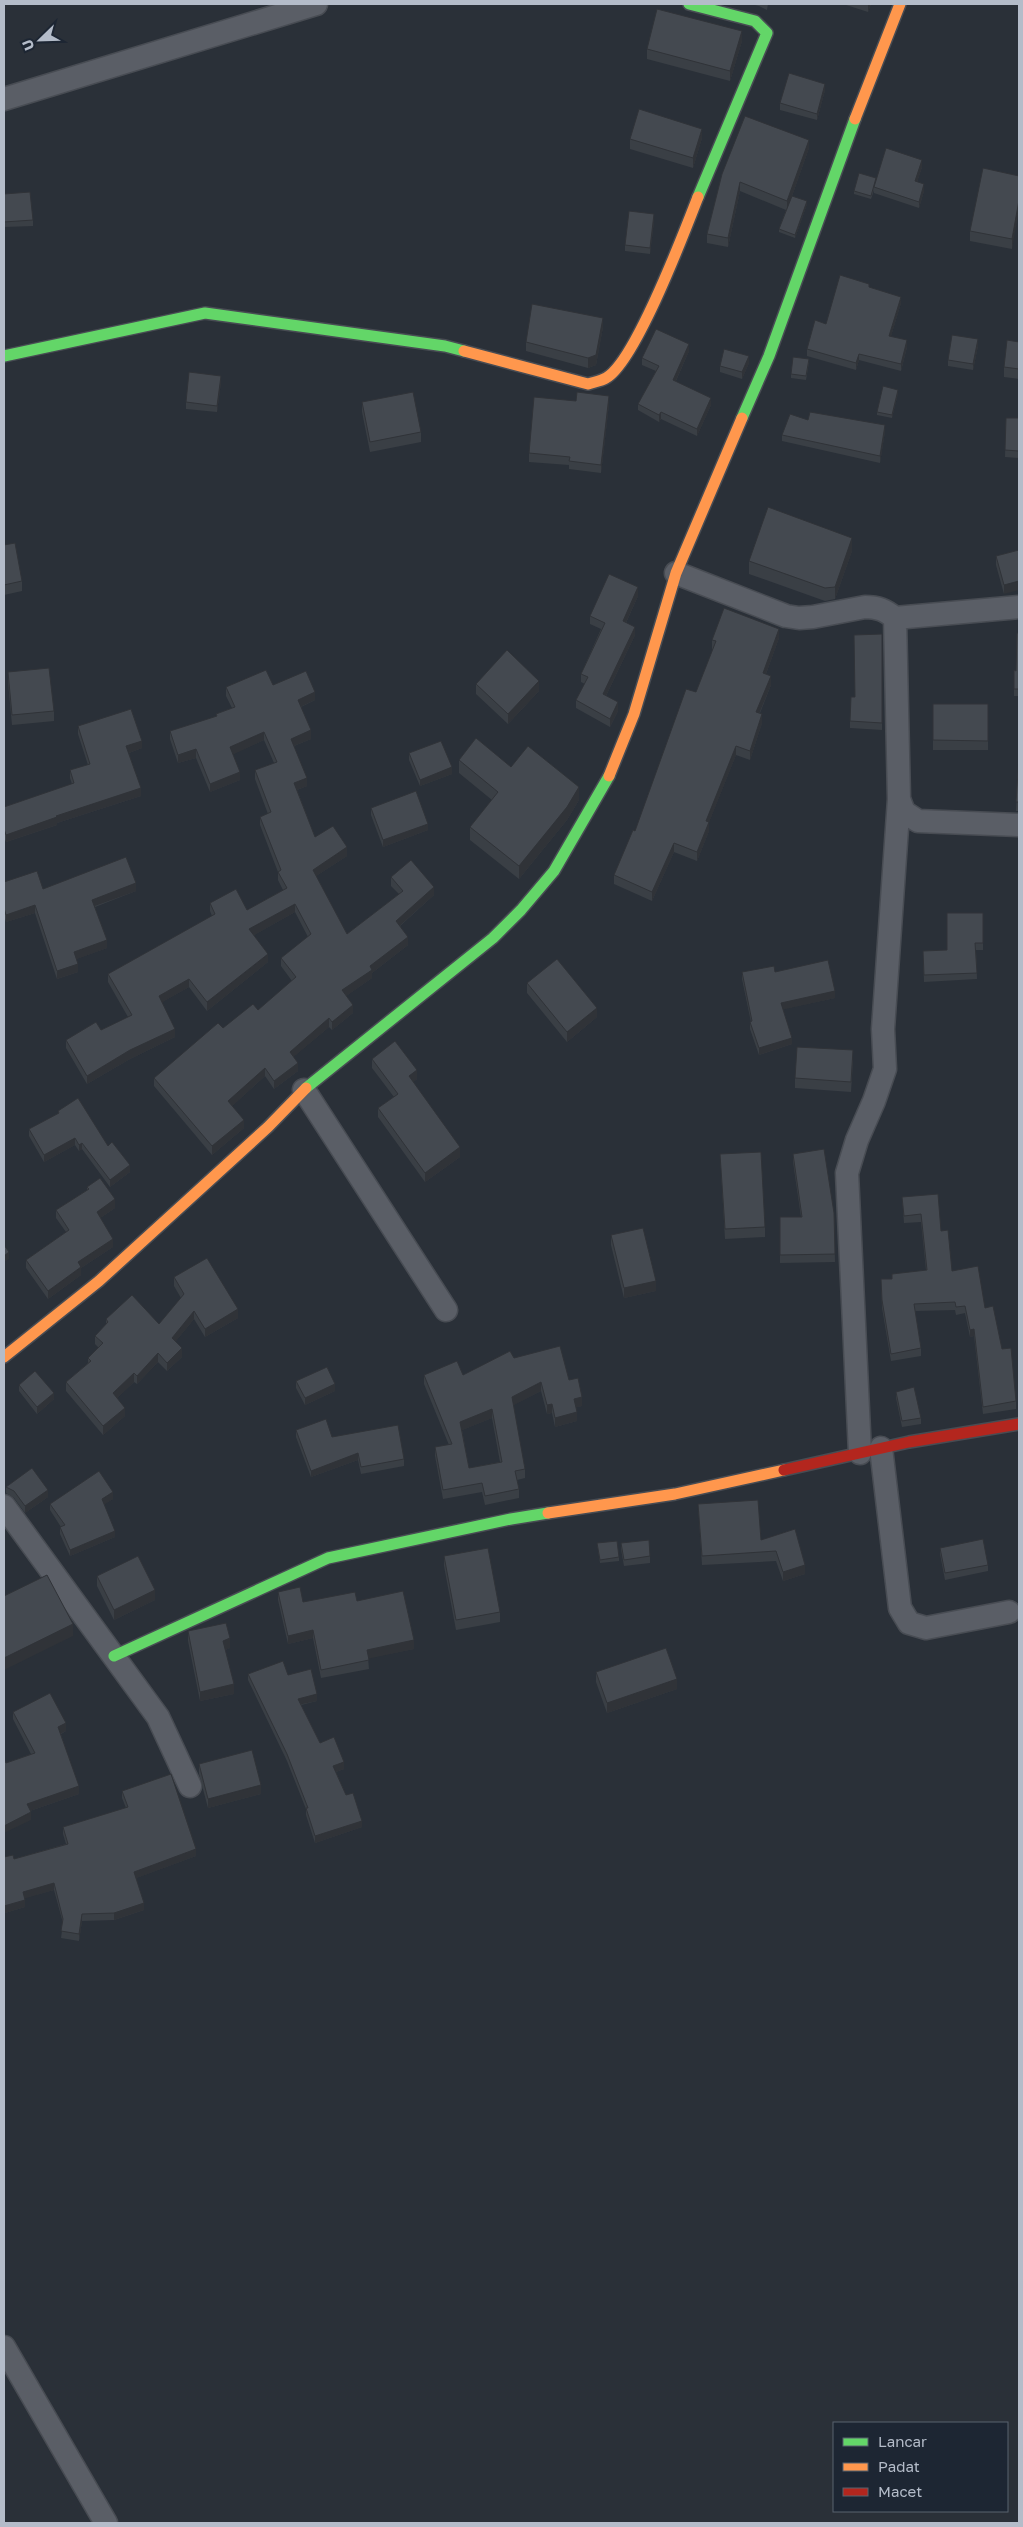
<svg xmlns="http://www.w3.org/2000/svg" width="1023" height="2527" viewBox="0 0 1023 2527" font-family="'Golos Text',sans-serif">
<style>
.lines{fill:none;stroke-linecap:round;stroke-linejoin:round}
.street-casing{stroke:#484c53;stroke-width:25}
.fast-casing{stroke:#484c53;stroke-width:14}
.slow-casing{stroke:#484c53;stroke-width:14}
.jam-casing{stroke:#484c53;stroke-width:14}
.street{stroke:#5a5e66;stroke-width:22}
.fast{stroke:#63d668;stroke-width:11}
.slow{stroke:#ff974d;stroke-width:11}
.jam{stroke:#b3261e;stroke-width:11}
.wall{fill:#3a3f45;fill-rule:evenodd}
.shaded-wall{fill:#303338}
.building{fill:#444950;stroke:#303338;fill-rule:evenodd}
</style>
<rect width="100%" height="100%" fill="#2a3038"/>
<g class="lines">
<defs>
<path id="street" d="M4,99L316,4
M676,573L786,616L799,618L813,617L865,607C878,607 885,610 895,618L899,799L904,812L918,821L1019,825
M895,618L1019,607
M304,1090L446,1310
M881,1448L900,1608L909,1623L926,1628L1009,1612
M860,1453L847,1173L857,1140L874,1101L885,1069L883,1029L899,799
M4,1506L158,1717L190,1786
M4,2347L106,2523"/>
<path id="fast" d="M689,4L755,21L767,33L698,197
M4,356L205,313L445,346L464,351
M742,418L769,356L855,119
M306,1088L493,938L521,910L554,871L609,776
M114,1656L328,1558L511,1519L548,1513"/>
<path id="slow" d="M855,119L900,4
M464,351L588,384C594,382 601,381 606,378C635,362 684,233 698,197
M609,776L634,714L676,573L742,418
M4,1357L99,1281L268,1127L306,1088
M548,1513L675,1494L784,1470"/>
<path id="jam" d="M784,1470L909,1442L1019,1424"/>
</defs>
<!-- street casing -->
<use href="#street" class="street-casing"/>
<!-- fast casing -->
<use href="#fast" class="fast-casing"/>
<!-- slow casing -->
<use href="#slow" class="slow-casing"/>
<!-- jam casing -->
<use href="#jam" class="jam-casing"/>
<!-- street -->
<use href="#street" class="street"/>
<!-- fast -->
<use href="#fast" class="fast"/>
<!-- slow -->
<use href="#slow" class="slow"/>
<!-- jam -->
<use href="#jam" class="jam"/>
</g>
<!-- wall -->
<path class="wall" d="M751,4H768L767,10L759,6Z
M843,4H871L868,12Z
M742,41L730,81L647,59V49Z
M825,90L817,120L780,110V103Z
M702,138L693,168L630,149V139Z
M809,148L792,196L807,204L795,238L779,232V229L786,210L740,191L728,247L707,243V234L722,174Z
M922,167L917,182L924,191L919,208L874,193V190L871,199L854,194V191L876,178Z
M1019,176L1012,249L970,241V231Z
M4,194L33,220V226L4,227Z
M654,221L650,254L625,251V245Z
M869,287L901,303L891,336L907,347L901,371L859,360L856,370L807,356V349L826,324Z
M603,327L596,365L588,368L526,351V342Z
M1019,342V379L1004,377V367Z
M978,346L973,370L948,366V360Z
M689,351L676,381L711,405L697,436L661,419L659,422L638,410V404L656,371L642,365V358Z
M809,362L806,380L791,378V374Z
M749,363L742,379L720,372V366Z
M221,382L217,412L186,409V402Z
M898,393L892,418L877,415V412Z
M362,402L421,432V442L370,452L362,412Z
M609,404L601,473L569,469V465L529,462V453Z
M1006,418H1019V458L1005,457Z
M808,420L885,431L880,463L782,441V435Z
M4,545L22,581V591L4,595Z
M1019,550L1004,594L996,565V556Z
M852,551L835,599L825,601L749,574V561Z
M638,596L626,623L635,635L606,696L618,711L610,727L576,708V700L585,684L581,682V674L601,629L590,624V616Z
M1019,633V696H1014V670L1016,671Z
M882,634V730L850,728V721L855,697Z
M779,638L766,674L771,685L760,713L762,723L750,760L736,755L709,822V831L697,861L674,852L652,901L614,884V875L635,831L696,692L713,649H712V640Z
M8,672L54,711V721L12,725L8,682Z
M476,684L539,691L508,724L476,694Z
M273,685L315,700L301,707L311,739L294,746L307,786L297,790L315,837L347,856L316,876L347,934L399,894L391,886V877L434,895L400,926L408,945L372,973V978L346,996L353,1013L332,1030L329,1027L293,1057L298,1071L274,1089L265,1076L232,1106L244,1128L212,1155L154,1086V1078L223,1028L258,1010L292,981L281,966V958L308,937L295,912L254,935L268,962L207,1011L189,987L162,1002L175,1037L130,1059L87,1084L66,1048V1040L101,1030L128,1017L108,982V974L212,916L210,911V903L247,910L283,890L278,880V872L260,825V817L268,814L255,779V770L274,763L264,740L233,754L240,780L210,792L196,758L178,763L170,739V731L216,717V714L232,708L226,696V687Z
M933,704H988V750H933Z
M78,726L142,748L129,753L141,796L57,823V825L6,842L4,837V807L72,784L70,778V770L88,765L78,734Z
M409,753L452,774L420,786L409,760Z
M1019,757V811H1016Z
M459,760L511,767L579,800L567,820L519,879L470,840V827L492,800L459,773Z
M371,808L428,830L383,847L371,815Z
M4,882L43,889L136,891L95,907L107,948L76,959L78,972L57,979L35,913L6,922L4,915Z
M983,913V950H976L977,979L924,982L923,951L947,950Z
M742,972H775L835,998L783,1009L792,1044L759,1055L750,1029V1022H751L742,979Z
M527,983L597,1017L567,1042L527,993Z
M372,1059L417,1079L413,1082L460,1157L425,1182L378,1117V1108L394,1097L372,1068Z
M853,1060L851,1092L795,1088V1078Z
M58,1111L130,1172L110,1187L82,1149L79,1151L75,1145L44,1162L29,1136V1129L58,1114Z
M720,1154L765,1227V1237L725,1239Z
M793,1154L834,1213L835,1262L780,1263V1217H801L793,1162Z
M87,1187L115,1208L100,1218L113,1247L81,1268V1275L48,1299L26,1268V1260L66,1232L56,1218V1210L87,1190Z
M902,1197L941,1231L952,1271L985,1308L1002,1349L1016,1401V1409L983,1414L974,1336L970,1337L965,1313L956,1315L955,1310L915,1311L921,1348V1356L891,1361L882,1308L881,1279H892L926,1270L921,1222L904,1223Z
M611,1235L656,1291L624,1298L611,1245Z
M174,1277L238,1318L205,1337L194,1319L175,1342L182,1357L167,1371L158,1362L137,1384L134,1382L117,1398L125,1416L103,1435L66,1391V1382L88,1363V1358L99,1348L95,1344V1336L106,1325V1319L159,1324L181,1298L174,1286Z
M514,1358L569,1380L582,1406L576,1407L577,1421L555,1427L552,1413L547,1414L541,1391L513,1405L525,1469V1478L517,1480L519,1489V1498L485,1505L482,1492L443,1499L435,1456V1447L449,1445L424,1384V1375H463ZM492,1418L500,1462L469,1468L462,1430Z
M296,1381L335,1391L305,1405L296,1388Z
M19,1385L54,1399L37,1414L19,1391Z
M896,1392L921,1418V1424L902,1427L896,1398Z
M296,1430L332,1437L404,1459V1466L361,1474L358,1460L311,1477L296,1437Z
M6,1487L48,1497L25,1513L14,1498L6,1493Z
M113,1499L104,1504L115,1537L70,1556L60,1534V1527H61L50,1510V1504Z
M698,1504L761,1540L795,1529L805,1574L783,1581L776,1561L702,1565Z
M597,1543L619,1557V1561L600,1563Z
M621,1543L650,1556V1563L624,1566L621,1549Z
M940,1548L988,1565V1571L945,1580L940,1554Z
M444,1556L500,1612V1622L456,1630L444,1566Z
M97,1576L155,1600L114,1620L97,1586Z
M278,1592L303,1602L357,1601L414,1649L368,1658L369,1669L321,1678L313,1638L288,1644L278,1600Z
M188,1631L230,1648L225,1650L234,1694L200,1701L188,1641Z
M596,1672L677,1689L607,1713L596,1682Z
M248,1674L288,1675L317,1701L301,1705L320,1743L344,1769L336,1772L346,1795L362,1827L315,1843L306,1815V1809L287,1761L248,1680Z
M13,1712L66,1731L61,1734L79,1794L30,1811L31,1820L6,1763L31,1754L13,1719Z
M199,1764L261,1794L208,1808L199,1774Z
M122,1791L196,1856L136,1878L144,1910L114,1920L82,1921L79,1941L61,1938L63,1923L54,1890L24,1898L25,1907L5,1913V1916L4,1917V1857L14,1859L66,1844L63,1834V1827L126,1808L122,1798Z"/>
<!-- shaded-wall -->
<path class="shaded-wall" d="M868,4H871L868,12Z
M742,31V41L730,81V71Z
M825,84V90L817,120V114Z
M702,129V138L693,168V158Z
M809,140V148L787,210V201Z
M922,160V167L915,188V181Z
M740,182V191L728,247V238Z
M924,184V191L919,208V202Z
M1019,200V210L1012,249V239Z
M807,201V204L795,238V235Z
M654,214V221L650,254V248Z
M901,297V303L889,343V336Z
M603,318V327L596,365L588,368V358Z
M978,339V346L973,370V364Z
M907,340V347L901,371V364Z
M689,344V351L673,387V380Z
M859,354V360L856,370V363Z
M749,356V363L742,379V372Z
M221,376V382L217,412V406Z
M898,390V393L892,418V415Z
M609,396V404L601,473V465Z
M711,398V405L697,436V429Z
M661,412V419L659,422V415Z
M885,425V431L880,463V456Z
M852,538V551L835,599V587Z
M1019,581V590L1004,594V585Z
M638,587V596L623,629V621Z
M635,627V635L603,702V694Z
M779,629V638L763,682V673Z
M771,676V685L756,721V712Z
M539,681V691L508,724V714Z
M315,692V700L298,708V700Z
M618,702V711L610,727V719Z
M762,714V723L750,760V751Z
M311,730V739L291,747V739Z
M264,732V740L230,756V747Z
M142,741V748L126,754V746Z
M736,746V755L706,830V821Z
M196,749V758L178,763V755Z
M452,767V774L420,786V780Z
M240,772V780L210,792V784Z
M307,778V786L294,791V783Z
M579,787V800L567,820L519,879V866Z
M141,788V796L57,823V825L6,842V835L56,816Z
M709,822V831L697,861V852Z
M428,824V830L383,847V840Z
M674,843V852L652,901V892Z
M347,847V856L313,878V870Z
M136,883V891L92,907V900Z
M434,887V895L396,929V921Z
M295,904V912L249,938V929Z
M35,905V913L6,922V915Z
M408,937V945L372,973V978L342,999V990L370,966Z
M107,940V948L74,960V952Z
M268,954V962L207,1011V1002Z
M78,964V972L57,979V971Z
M189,979V987L159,1004V996Z
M835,991V998L781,1010V1003Z
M353,1005V1013L332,1030V1022Z
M597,1008V1017L567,1042V1032Z
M329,1018V1027L290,1060V1052Z
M175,1029V1037L130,1059L87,1084V1076L130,1050Z
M792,1038V1044L759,1055V1048Z
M298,1063V1071L274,1089V1081Z
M265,1068V1076L228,1110V1101Z
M417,1070V1079L409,1086V1076Z
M244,1120V1128L212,1155V1146Z
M75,1138V1145L44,1162V1155Z
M82,1143V1149L79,1151V1145Z
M460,1147V1157L425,1182V1173Z
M130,1165V1172L110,1187V1180Z
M115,1199V1208L97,1220V1212Z
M113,1239V1247L81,1268V1275L48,1299V1291L78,1262Z
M9,1252V1259L4,1262V1256Z
M656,1281V1291L624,1298V1288Z
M238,1309V1318L205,1337V1329Z
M194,1311V1319L172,1346V1338Z
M974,1329V1336L970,1337V1330Z
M182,1348V1357L167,1371V1363Z
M158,1353V1362L137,1384V1376Z
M134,1373V1382L113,1402V1393Z
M541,1382V1391L512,1406V1397Z
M335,1384V1391L305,1405V1398Z
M54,1393V1399L37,1414V1407Z
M582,1397V1406L574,1408V1399Z
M552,1404V1413L547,1414V1405Z
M125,1408V1416L103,1435V1426Z
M492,1409V1418L460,1431V1422Z
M577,1412V1421L555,1427V1418Z
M358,1453V1460L311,1477V1471Z
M48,1490V1497L25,1513V1506Z
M113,1492V1499L102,1506V1499Z
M115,1531V1537L70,1556V1550Z
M805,1565V1574L783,1581V1572Z
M155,1590V1600L114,1620V1610Z
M73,1624V1636L4,1670V1658Z
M313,1630V1638L288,1644V1636Z
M230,1638V1648L223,1651V1641Z
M414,1640V1649L367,1659V1650Z
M677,1679V1689L607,1713V1703Z
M234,1684V1694L200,1701V1692Z
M317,1694V1701L298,1705V1699Z
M66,1723V1731L58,1735V1727Z
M344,1762V1769L333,1773V1766Z
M261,1785V1794L208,1808V1799Z
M79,1786V1794L27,1812V1804Z
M31,1812V1820L4,1833V1826Z
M362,1821V1827L315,1843V1836Z
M196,1849V1856L134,1879V1872Z
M54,1883V1890L23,1899V1892Z
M25,1900V1907L5,1913V1916L4,1917V1906Z
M144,1903V1910L114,1920V1913Z
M82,1914V1921L79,1941V1934Z"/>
<!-- building -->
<path class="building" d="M657,9L742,31L730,71L647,49Z
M789,73L825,84L817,114L780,103Z
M639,109L702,129L693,158L630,139Z
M745,116L809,140L787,201L740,182L728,238L707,234L722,174Z
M886,148L922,160L915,181L924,184L919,202L874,187Z
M983,168L1019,176V200L1012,239L970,231Z
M859,173L876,178L871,196L854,191Z
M30,192L33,220L4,222V194Z
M792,196L807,201L795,235L779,229Z
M629,211L654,214L650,248L625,245Z
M840,275L869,284V287L901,297L889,336L907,340L901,364L859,354L856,363L807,349L815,320L826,324Z
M532,304L603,318L596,355L588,358L526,342Z
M656,329L689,344L673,380L711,398L697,429L661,412L659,415L638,404L659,366L642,358Z
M952,335L978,339L973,364L948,360Z
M1007,340L1019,342V369L1004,367Z
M724,349L749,356L742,372L720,366Z
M793,357L809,359L806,376L791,374Z
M189,372L221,376L217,406L186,402Z
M883,386L898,390L892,415L877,412Z
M413,392L421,432L370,442L362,402Z
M577,392L609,396L601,465L569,461L570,457L529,453L534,397L576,401Z
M810,412L885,425L880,456L782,435L790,414L808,420Z
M1006,418H1019V451L1005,450Z
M768,507L852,538L835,587L825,588L749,561Z
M15,543L22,581L4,585V545Z
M1019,550V581L1004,585L996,556Z
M609,574L638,587L623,621L635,627L603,694L618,702L610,719L576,700L588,677L581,674L605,623L590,616Z
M724,608L779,629L763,673L771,676L756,712L762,714L750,751L736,746L706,821L709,822L697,852L674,843L652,892L614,875L633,830L635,831L686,689L696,692L716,641L712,640Z
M1017,633H1019V689H1014V670L1016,671Z
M882,634V723L850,721L851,697H855L854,635Z
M507,650L539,681L508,714L476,684Z
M49,668L54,711L12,715L8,672Z
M266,670L273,685L306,671L315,692L298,700L311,730L291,739L307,778L294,783L315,837L333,826L347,847L313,870L347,934L403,891L391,877L411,860L434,887L396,921L408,937L370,966L372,970L342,990L353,1005L332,1022L329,1018L290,1052L298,1063L274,1081L265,1068L228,1101L244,1120L212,1146L154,1078L218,1023L223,1028L253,1004L258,1010L296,977L281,958L311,934L295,904L249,929L268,954L207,1002L189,979L159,996L175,1029L130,1050L87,1076L66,1040L96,1022L101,1030L132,1015L108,974L215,914L210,903L236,889L247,910L287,888L278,872L281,870L260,817L271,812L255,770L277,762L264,732L230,747L240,772L210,784L196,749L178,755L170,731L217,716L216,714L235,707L226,687Z
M933,704H988V741L933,740Z
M131,709L142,741L126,746L141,788L56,816L57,817L6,835L4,829V807L74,783L70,770L90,764L78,726Z
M476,738L511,767L528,746L579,787L567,807L519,866L470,827L498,792L459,760Z
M441,741L452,767L420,780L409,753Z
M1019,757V802H1016Z
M416,791L428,824L383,840L371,808Z
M126,857L136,883L92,900L107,940L74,952L78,964L57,971L35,905L6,915L4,908V882L37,871L43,889Z
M947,913H983V943H975L977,973L924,975L923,951L947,950Z
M557,959L597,1008L567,1032L527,983Z
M828,960L835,991L781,1003L792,1038L759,1048L750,1022L752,1021L742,972L774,966L775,972Z
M395,1041L417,1070L409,1076L460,1147L425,1173L378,1108L398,1094L372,1059Z
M797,1047L853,1050L851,1082L795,1078Z
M78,1098L108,1146L112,1142L130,1165L110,1180L82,1143L79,1145L75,1138L44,1155L29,1129L59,1113L58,1111Z
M824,1149L834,1213L835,1254L780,1255V1217H802L793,1154Z
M761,1152L765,1227L725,1229L720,1154Z
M100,1178L115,1199L97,1212L113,1239L78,1262L81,1267L48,1291L26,1260L69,1230L56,1210L89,1189L87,1187Z
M938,1194L941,1231L948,1230L952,1271L978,1266L985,1308L993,1306L1002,1349L1011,1348L1016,1401L983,1407L974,1329L970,1330L965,1306L956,1307L955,1302L914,1304L921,1348L891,1354L882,1300L881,1279H892V1274L927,1270L921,1214L904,1216L902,1197Z
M643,1228L656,1281L624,1288L611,1235Z
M4,1245L9,1252L4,1256Z
M207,1258L238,1309L205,1329L194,1311L172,1338L182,1348L167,1363L158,1353L137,1376L134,1373L113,1393L125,1408L103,1426L66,1382L91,1361L88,1358L103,1343L95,1336L108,1322L106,1319L132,1295L159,1324L184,1294L174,1277Z
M560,1346L569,1380L578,1378L582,1397L574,1399L577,1412L555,1418L552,1404L547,1405L541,1382L512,1397L525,1469L515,1471L519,1489L485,1496L482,1483L443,1490L435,1447L452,1444L424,1375L457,1361L463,1375L510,1351L514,1358ZM492,1409L502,1462L469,1468L460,1422Z
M327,1367L335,1384L305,1398L296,1381Z
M35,1371L54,1393L37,1407L19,1385Z
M914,1387L921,1418L902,1421L896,1392Z
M326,1419L332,1437L398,1425L404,1459L361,1467L358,1453L311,1471L296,1430Z
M32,1468L48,1490L25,1506L14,1491L6,1487Z
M99,1471L113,1492L102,1499L115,1531L70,1550L60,1527L65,1525L50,1504Z
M758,1500L761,1540L795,1529L805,1565L783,1572L776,1551L702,1556L698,1504Z
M983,1539L988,1565L945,1573L940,1548Z
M649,1540L650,1556L624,1560L621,1543Z
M617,1541L619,1557L600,1560L597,1543Z
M488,1548L500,1612L456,1620L444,1556Z
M138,1556L155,1590L114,1610L97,1576Z
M47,1575L73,1624L4,1658V1596Z
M300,1587L303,1602L355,1592L357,1601L403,1591L414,1640L367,1650L369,1660L321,1670L313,1630L288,1636L278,1592Z
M226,1623L230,1638L223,1641L234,1684L200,1692L188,1631Z
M666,1648L677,1679L607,1703L596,1672Z
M283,1661L288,1675L311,1669L317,1694L298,1699L320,1743L334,1737L344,1762L333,1766L346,1795L353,1793L362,1821L315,1836L306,1808H308L287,1754L248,1674Z
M50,1693L66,1723L58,1727L79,1786L27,1804L31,1812L4,1826V1759L6,1763L35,1753L13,1712Z
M252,1750L261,1785L208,1799L199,1764Z
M171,1774L196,1849L134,1872L144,1903L114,1913L82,1914L79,1934L61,1931L63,1919L54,1883L23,1892L25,1900L4,1906V1857L13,1855L14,1859L68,1844L63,1827L128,1807L122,1791Z"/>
<!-- border -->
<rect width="1023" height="2527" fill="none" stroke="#b4bcc9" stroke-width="10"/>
<!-- legend -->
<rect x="833" y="2422" width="175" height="90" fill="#1d2633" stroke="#59626f"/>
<rect x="843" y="2438" width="25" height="8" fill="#63d668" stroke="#59626f"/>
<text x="878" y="2447" font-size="15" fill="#b4bcc9">Lancar</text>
<rect x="843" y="2463" width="25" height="8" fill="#ff974d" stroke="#59626f"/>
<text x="878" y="2472" font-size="15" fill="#b4bcc9">Padat</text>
<rect x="843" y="2488" width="25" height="8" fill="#b3261e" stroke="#59626f"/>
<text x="878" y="2497" font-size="15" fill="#b4bcc9">Macet</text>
<!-- north arrow -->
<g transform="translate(40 40) rotate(247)" stroke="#1d2633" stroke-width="4" paint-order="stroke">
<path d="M0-4L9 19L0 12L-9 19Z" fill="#b4bcc9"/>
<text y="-8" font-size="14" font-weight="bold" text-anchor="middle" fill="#b4bcc9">U</text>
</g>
</svg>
